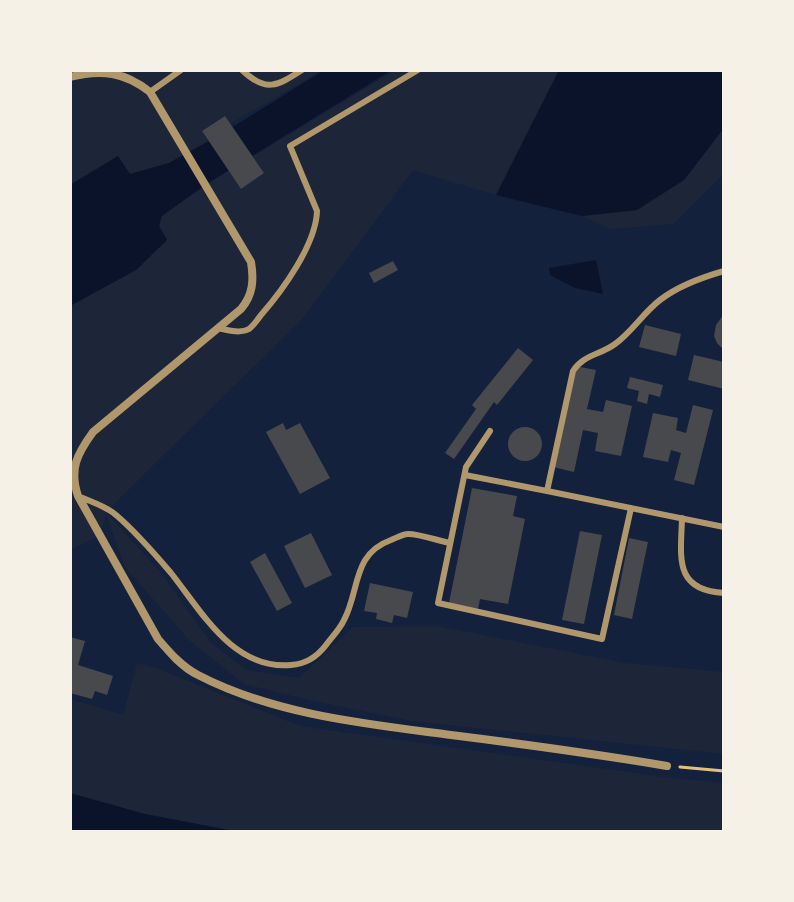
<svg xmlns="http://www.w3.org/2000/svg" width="794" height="902" viewBox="0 0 794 902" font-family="Bitter,serif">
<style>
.green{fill:#1d2539}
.water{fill:#0b132b}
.building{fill:#48494c}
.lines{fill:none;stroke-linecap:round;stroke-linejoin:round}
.path{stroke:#e5c07b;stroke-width:3}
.service{stroke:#b1986c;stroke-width:6}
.minor{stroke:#b1986c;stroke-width:8}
</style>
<rect width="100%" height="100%" fill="#14213d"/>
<!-- green -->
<path class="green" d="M70,70H322L230,124L224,116L202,131L208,141L169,163L129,174L118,156L70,185Z
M396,70H559L496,195L413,170L303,318L106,512L161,573L210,642L246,670L299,678L353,627L437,626L625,663L724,672V754L411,721L305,699L244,684L190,641L125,567L106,514L101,535L70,550V306L136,270L167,240L159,226L161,216L228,170L241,189L264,173L253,156Z
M724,128V173L673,224L610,229L582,216L637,210L684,180Z
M137,663L156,668L300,726L671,778L724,783V832H239L145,814L70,793V699L123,715Z"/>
<!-- water -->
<path class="water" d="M324,70H392L205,185L162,216L159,226L167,240L136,270L70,306V185L118,156L130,174L169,163L220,135Z
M559,70H724V128L684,180L637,210L582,216L496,195Z
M596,260L603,294L575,288L550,275L549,268Z
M70,793L145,814L239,832H70Z"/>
<!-- building -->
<path class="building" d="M225,116L264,173L241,189L202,131Z
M393,261L398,270L374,283L369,273Z
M724,314V350L717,343L714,336L716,325Z
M645,325L681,334L676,356L639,347Z
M518,348L533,360L497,405L494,402L454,459L445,453L476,409L472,405Z
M694,355L724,362V389L688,380Z
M575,366L596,370L587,409L603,412L606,400L632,406L621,456L595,451L598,433L583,430L574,472L553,467Z
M630,377L663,385L660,397L649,394L647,404L637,401L639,391L627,388Z
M693,405L713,410L694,485L674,480L681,453L671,450L668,462L643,457L653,413L678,418L676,430L686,433Z
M283,423L286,430L300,423L330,478L300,494L266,432Z
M508 444a17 17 0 1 1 34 0a17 17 0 1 1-34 0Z
M472,488L517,496L513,516L525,519L508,604L480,599L478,609L449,603Z
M580,531L602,535L584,624L562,620Z
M311,533L332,575L305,588L284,546Z
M629,538L648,542L632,619L614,615Z
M265,553L292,603L277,611L250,562Z
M370,583L413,592L407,618L394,615L392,623L376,619L377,613L364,611Z
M70,637L85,641L78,665L113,676L107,695L95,691L92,699L70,693Z"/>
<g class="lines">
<!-- path -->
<path class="path" d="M680,767L724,771"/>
<!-- service -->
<path class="service" d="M242,70C266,93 277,86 302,70
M150,92L181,70
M218,328C227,330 240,334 249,329C253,326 258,319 261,315C283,290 316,244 317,211L290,146L418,70
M490,431L466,467L438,603L602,639L631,508
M465,475L547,491L573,371C583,355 600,355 615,344C632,332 643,313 660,300C678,286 703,277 724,271
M547,491L724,527
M78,496C91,502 106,506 116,515C136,532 154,553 171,573C202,612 233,670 291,665C306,664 317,657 326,645C332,637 340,629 344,620C360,590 352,554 391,540C396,538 403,534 408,534C420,534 439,541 450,543
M682,518C681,557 673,590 724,593"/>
<!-- minor -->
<path class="minor" d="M70,77C101,69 125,72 150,92L251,262C254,280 253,295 241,309L93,432C77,454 69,469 78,496L158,639C170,653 182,667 198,675C275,715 367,724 451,735C523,744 596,754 667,766"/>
</g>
<!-- border -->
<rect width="794" height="902" fill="none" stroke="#f6f1e7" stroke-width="144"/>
</svg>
